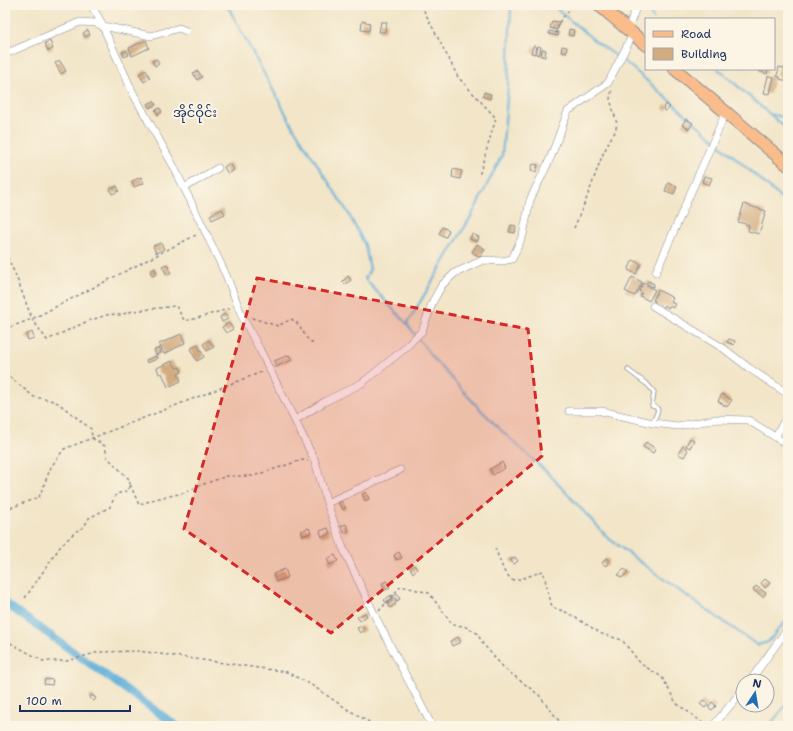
<svg xmlns="http://www.w3.org/2000/svg" width="793" height="731" viewBox="0 0 793 731" font-family="'Shantell Sans','Noto Sans Myanmar',sans-serif">
<style>
.lines{fill:none;stroke-linecap:round;stroke-linejoin:round}
.stream{stroke:#5eafd9;stroke-width:2}
.canal{stroke:#5eafd9;stroke-width:8}
.building{fill:#d2ab7f}
.lane-casing{stroke:#868a93;stroke-width:5}
.street-casing{stroke:#868a93;stroke-width:8}
.primary-casing{stroke:#868a93;stroke-width:14}
.path{stroke:#868a93;stroke-width:1.5;stroke-dasharray:3 3;stroke-linecap:butt}
.lane{stroke:#fff;stroke-width:3.5}
.street{stroke:#fff;stroke-width:7}
.primary{stroke:#fabc8b;stroke-width:12}
.marked{fill:#d62828;fill-opacity:0.2;stroke:#d62828;stroke-width:3;stroke-dasharray:8 5;stroke-linejoin:round}
.labels{text-anchor:middle;stroke-width:4;stroke-linejoin:round;paint-order:stroke}
.quarter-label{font-size:13px;fill:#1b2f5e;stroke:#fcf5e5}
</style>
<rect width="100%" height="100%" fill="#fcf5e5"/>
<filter id="ink" filterUnits="userSpaceOnUse"><feTurbulence type="fractalNoise" baseFrequency=".025" numOctaves="2"/><feDisplacementMap in="SourceGraphic" scale="8" xChannelSelector="R" yChannelSelector="G"/><feConvolveMatrix kernelMatrix="1 2 1 2 8 2 1 2 1" color-interpolation-filters="sRGB"/></filter>
<filter id="wash" filterUnits="userSpaceOnUse"><feTurbulence type="fractalNoise" baseFrequency=".012" numOctaves="4" result="noise"/><feDisplacementMap in="SourceGraphic" scale="16" xChannelSelector="R" yChannelSelector="G"/><feGaussianBlur stdDeviation="0.9" result="paint"/><feColorMatrix in="noise" values="0 0 0 0 0 0 0 0 0 0 0 0 0 0 0 0 0 1.4 0 .05"/><feComposite in="paint" operator="in"/></filter>
<g filter="url(#wash)">
<rect width="100%" height="100%" fill="#f2e5c8"/>
<g class="lines">
<!-- stream -->
<path class="stream" d="M227,5L292,125L347,211L365,245L370,269L365,279L407,324L433,358L477,406L505,434L550,475L608,538L677,589L757,645L768,642L788,619
M552,5L595,41L629,65L788,204
M644,5L654,19
M718,69L788,130
M770,114L788,118
M407,324L473,213L502,155L508,87L511,5
M769,726L788,702"/>
<!-- canal -->
<path class="canal" d="M5,603L177,726"/>
</g>
<g id="blocks">
<!-- building -->
<path class="building" d="M122,5H135L124,10Z
M362,21L370,23L369,31L361,30Z
M552,21L559,22L557,30L550,28Z
M381,22H387L385,32H379Z
M569,29L574,30L573,36L568,35Z
M88,30L90,35L85,37L83,33Z
M549,31L559,33L558,36L549,34Z
M146,40L149,48L132,56L129,48Z
M50,41L53,49L48,51L45,43Z
M533,46H536L535,54L531,53Z
M538,46L541,47L539,55L536,54Z
M562,46L567,47L566,53L561,52Z
M542,49L546,50L545,57L541,56Z
M127,50L129,55L124,57L122,52Z
M157,59L159,64L155,66L152,61Z
M60,61L66,71L61,74L55,63Z
M779,67L788,69V81L780,79V77L777,76Z
M759,69H768L767,74L759,71Z
M146,70L150,78L144,82L139,74Z
M198,71L202,77L197,80L193,73Z
M768,76L774,77L770,94L764,93Z
M484,92L491,94L490,99L483,97Z
M154,101L156,105L149,108L147,104Z
M666,104L670,107L666,111L663,109Z
M160,108L162,112L158,115L155,110Z
M686,119L693,123L689,129L682,125Z
M230,163L234,170L228,174L224,167Z
M533,164L538,165L536,172L531,170Z
M453,169L462,171L460,179L452,177Z
M704,176L712,178L709,185L702,182Z
M141,177L144,183L134,187L132,181Z
M668,183L677,186L674,194L665,191Z
M117,186L119,191L112,194L110,189Z
M744,204L766,211L759,234L748,231L749,225L738,222Z
M222,209L225,214L212,220L210,215Z
M511,225L516,226L515,233L509,232Z
M442,227L449,230L446,237L439,234Z
M472,234L479,237L477,242L470,239Z
M161,243L164,249L156,253L153,246Z
M477,244L485,249L480,257L472,252Z
M633,260L641,264L636,274L628,270Z
M167,264L171,273L167,275L162,266Z
M155,268L157,274L152,276L150,271Z
M348,276L351,280L345,285L342,282Z
M632,277L642,282L635,296L625,291Z
M648,281L654,284L653,287L646,283Z
M643,283L655,290L649,301L640,296L642,293L639,291Z
M658,290L673,298L671,302L675,304L673,308L669,306L668,308L664,305L663,308L654,304L655,301L653,300Z
M225,314L228,319L222,322L220,317Z
M229,323L233,329L226,333L222,327Z
M32,332L34,338L28,340L26,335Z
M181,334L185,343L164,354L159,344Z
M729,339L735,341L734,345L727,342Z
M209,340L214,347L207,351L203,344Z
M198,345L204,357L197,361L190,349Z
M159,348L161,353L156,355L154,350Z
M289,355L292,360L276,367L274,361Z
M156,356L157,359L147,363L146,360Z
M172,361L176,368L180,367L182,372L178,374L181,381L168,387L162,373L159,374L157,368Z
M722,394L732,400L727,407L718,401Z
M690,438L694,440L690,448L686,446Z
M646,442L656,449L653,453L643,447Z
M683,446L688,450L684,457L678,454Z
M502,462L505,468L493,475L490,469Z
M366,492L369,499L365,501L362,494Z
M341,501L346,508L343,510L338,503Z
M346,524L349,531L344,533L341,526Z
M309,528L311,533L303,536L301,531Z
M328,528L330,534L322,537L320,531Z
M399,552L402,558L396,560L394,555Z
M335,555L338,561L330,565L327,559Z
M515,557L518,561L514,564L510,560Z
M606,558L610,561L606,566L602,563Z
M414,565L417,569L413,573L410,568Z
M285,569L288,577L276,582L273,574Z
M624,569L628,572L622,578L618,575Z
M765,579L770,583L765,588L761,583Z
M387,581L390,587L385,590L382,583Z
M756,586L766,593L763,597L753,590Z
M397,594L400,599L397,601L393,596Z
M391,595L393,599L386,603L384,600Z
M394,600L396,604L390,608L388,604Z
M365,613L367,616L360,621L357,617Z
M362,626L365,630L360,633L357,628Z
M458,637L461,642L452,646L450,641Z
M45,679L53,680L52,685L44,684Z
M91,695L96,698L94,701L89,698Z
M703,700L708,704L705,708L700,704Z
M712,702L716,706L712,710L708,707Z"/>
</g>
</g>
<g filter="url(#ink)">
<use href="#blocks" fill-opacity="0" stroke="#868a93" stroke-width="1"/>
<g class="lines">
<defs>
<path id="lane" d="M628,370L648,385L654,392L652,406L656,407L658,410L653,423"/>
<path id="street" d="M91,5L100,20L133,93L174,167L205,231L226,275L242,316L260,350L315,461L327,503L343,548L375,616L432,726
M628,29L637,5
M5,54L80,22L96,23L103,26L151,36L179,28L186,31
M184,188L218,168
M656,272L726,112
M653,306L723,348L749,368L788,394
M569,411H601L653,423L678,426L717,419L748,420L788,445
M295,420L326,401L362,383L403,350L422,331L433,301L442,285L455,273L483,260L502,261L512,259L523,235L530,200L550,159L568,111L608,83L633,34
M775,437L788,415
M327,503L400,470
M750,681L788,628
M713,726L743,690"/>
<path id="primary" d="M599,5L646,45
M675,69L788,165"/>
</defs>
<!-- lane casing -->
<use href="#lane" class="lane-casing"/>
<!-- street casing -->
<use href="#street" class="street-casing"/>
<!-- primary casing -->
<use href="#primary" class="primary-casing"/>
<!-- path -->
<path class="path" d="M421,5L458,77L496,118L479,176
M556,34L560,21L573,5
M574,228L588,195L602,156L611,138L615,132L617,124L610,99L612,90
M5,252L16,276L32,319L47,340L88,321L110,314L120,315L133,311L176,306L184,320H191L231,308
M252,318L278,326L291,319C304,325 302,339 315,344
M5,329L32,319L198,234
M5,373L34,397L50,400L58,403L91,429L92,438L105,446L107,457L129,479L130,484
M5,510L39,497L51,467L64,449L264,371
M495,548L504,571L512,580L521,579L543,571L552,607L568,613L602,634L622,640L641,664L662,677L676,703L706,725
M25,598L60,547L75,532L84,527L89,518L110,507L116,494L128,491L130,484L139,505L155,499L184,493L201,485L227,476H253L302,460L308,461
M379,611L401,586L429,593L453,625L464,626L477,633L483,644L505,669L539,695L563,726
M5,640L43,661H67L99,652L139,651L287,672L313,686L347,709L376,726"/>
<!-- lane -->
<use href="#lane" class="lane"/>
<!-- street -->
<use href="#street" class="street"/>
<!-- primary -->
<use href="#primary" class="primary"/>
</g>
</g>
<!-- marked area -->
<path class="marked" d="M257,278L528,329L542,456L331,633L184,529Z"/>
<g class="labels">
<!-- quarter labels -->
<g class="quarter-label">
<text x="195" y="117">အိုင်ဝိုင်း</text>
</g>
</g>
<!-- margin -->
<rect width="793" height="731" fill="none" stroke="#fcf5e5" stroke-width="20"/>
<!-- legend -->
<rect x="645" y="18" width="130" height="52" fill="#fcf5e5" stroke="#a2a6af"/>
<rect x="653" y="31" width="20" height="6" fill="#fabc8b" stroke="#a2a6af"/>
<text x="681" y="38" font-size="12" fill="#1b2f5e">Road</text>
<rect x="653" y="48" width="20" height="12" fill="#d2ab7f" stroke="#a2a6af"/>
<text x="681" y="58" font-size="12" fill="#1b2f5e">Building</text>
<!-- north arrow -->
<g transform="translate(755 693) rotate(12)"><circle r="19" fill="#fcf5e5" stroke="#a2a6af"/>
<path d="M0-3L7 15L0 10L-7 15Z" fill="#1f6fb2"/>
<text y="-6" font-size="11" font-weight="bold" text-anchor="middle" fill="#1b2f5e">N</text>
</g>
<!-- scale -->
<path d="M20 705v6h110v-6" fill="none" stroke="#1b2f5e" stroke-width="2"/>
<text x="26" y="705" font-size="12" fill="#1b2f5e" stroke="#fcf5e5" stroke-width="3" paint-order="stroke">100 m</text>
</svg>
